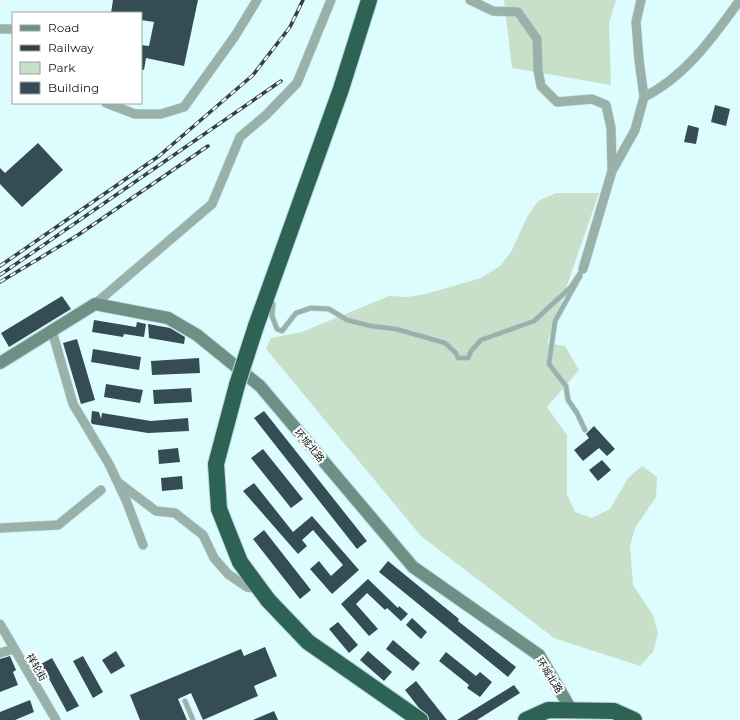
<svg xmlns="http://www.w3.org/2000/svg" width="740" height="720" viewBox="0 0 740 720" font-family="Montserrat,'Noto Sans SC',sans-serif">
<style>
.green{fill:#c8e0c9}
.building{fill:#354c55}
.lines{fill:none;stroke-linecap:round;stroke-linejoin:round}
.lane-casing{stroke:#bcd8d9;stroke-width:6}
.street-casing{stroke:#bcd8d9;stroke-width:10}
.secondary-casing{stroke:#bcd8d9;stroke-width:14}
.highway-casing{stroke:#bcd8d9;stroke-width:18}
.lane{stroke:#99b1a9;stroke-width:4.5}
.street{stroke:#99b1a9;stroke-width:9}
.secondary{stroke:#6c9084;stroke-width:12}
.highway{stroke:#2c6354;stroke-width:16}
.rail-casing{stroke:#334142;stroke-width:3.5}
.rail{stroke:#fff;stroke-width:2;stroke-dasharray:6;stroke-linecap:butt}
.highway-bridge-casing{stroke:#bcd8d9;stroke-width:18;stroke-linecap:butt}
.highway-bridge{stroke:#2c6354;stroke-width:16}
.labels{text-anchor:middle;stroke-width:4;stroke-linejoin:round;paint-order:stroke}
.street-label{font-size:10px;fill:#0d1819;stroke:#fff}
</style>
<rect width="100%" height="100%" fill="#ddfcfd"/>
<!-- green -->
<path class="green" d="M504,0H616L609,23L611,85L512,68Z
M556,193H599L547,343L565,346L579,370L547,407L567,435V494L575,512L592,518L610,509L628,478L642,466L657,477L656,497L635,528L630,546L633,585L653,615L658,633L653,652L640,666L554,638L421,536L266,349L271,338L302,332L389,296L407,297L426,294L481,278L500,266L511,252L527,217L538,201Z"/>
<!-- building -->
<path class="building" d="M113,0H198L184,66L146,58L144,70L141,69V45L149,46L154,22L141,20V13H111Z
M715,105L730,109L726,126L711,122Z
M688,125L699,128L696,144L684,142Z
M38,143L63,170L22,207L0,184V168L5,173Z
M62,296L71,309L9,347L1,333Z
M94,320L136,327L137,322L146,324L144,337L124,334L123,337L92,332Z
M148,324L170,328L185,337L184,344L149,338Z
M77,339L95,400L81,404L63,343Z
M93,349L141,357L139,370L91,362Z
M199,358L200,373L152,375L151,361Z
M106,384L143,390L140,403L104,397Z
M191,388L192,402L154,404L153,390Z
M92,411L99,412L101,419L102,413L151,421L188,418L189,431L148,433L92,424L91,422Z
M264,411L367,541L357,549L254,418Z
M594,426L615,449L607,456L599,448L583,461L574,450L589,438L586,434Z
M178,448L180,462L159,464L158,450Z
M263,449L303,499L291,508L251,458Z
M602,460L611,470L598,481L589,470Z
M182,476L183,489L162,491L161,478Z
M254,483L293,532L312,516L359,570L332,594L310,569L319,561L331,576L343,565L313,530L302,540L307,546L298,554L243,491Z
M264,530L311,590L300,599L253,539Z
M388,561L459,619L458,621L516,667L508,677L379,572Z
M368,579L398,608L399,606L408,614L401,621L387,608L385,610L367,593L356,604L378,629L369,636L341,604Z
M412,618L427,632L421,639L406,625Z
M338,622L358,645L349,653L329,629Z
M393,640L420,663L413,671L386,649Z
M265,647L277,676L254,686L258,696L203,720L191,693L178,699L187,720H140L130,695L241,649L244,656Z
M116,651L125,666L111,674L102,660Z
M368,651L392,672L384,681L360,660Z
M446,652L476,676L480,672L492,682L480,697L467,688L469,685L439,661Z
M10,656L16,670L13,672L18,685L0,692V659Z
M83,656L103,692L93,698L73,661Z
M52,658L79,706L67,712L41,664Z
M416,681L447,720H429L428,716L419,708L405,690Z
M514,685L520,693L477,720H457Z
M30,700L34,712L15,720H0V712Z
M274,711L278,720H253Z"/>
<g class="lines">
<defs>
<path id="lane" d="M580,276L555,321L549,364L566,386L568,400L577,413L585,430
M268,301L273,304L272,316L277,329L282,331L296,313L311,308L329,309L347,320L371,326L396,329L445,343L456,353L458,358H468L471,351L481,340L534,321L571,287L583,269
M185,701L193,720"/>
<path id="street" d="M470,0L493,11L518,12L537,39L538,70L541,86L557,102L592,99L606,105L611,128L612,170
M0,29H13
M644,97C685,77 714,36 740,0
M106,103L135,114H161L184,107L235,36L257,0
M583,269L612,171L635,130L644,97L639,60L636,22L641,0
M95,304L212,204L240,137L266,115L297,83L331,0
M52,331L73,404L109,464L126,500L143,545
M119,483L156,511L175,513L203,535L214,558L228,574L247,587L259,589
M0,528L58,525L101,490
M0,624L56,720
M0,653L14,649"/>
<path id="secondary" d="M0,363L95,304L168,318L197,335L260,386L413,567L539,655L572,711"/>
<path id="highway" d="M256,326L341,89L369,0
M237,385L216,464L219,509L240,562L268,600L308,642L420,720
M526,720L548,710L614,711L634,720"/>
</defs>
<!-- lane casing -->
<use href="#lane" class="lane-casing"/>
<!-- street casing -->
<use href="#street" class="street-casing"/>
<!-- secondary casing -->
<use href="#secondary" class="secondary-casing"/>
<!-- highway casing -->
<use href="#highway" class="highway-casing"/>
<!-- lane -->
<use href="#lane" class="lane"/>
<!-- street -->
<use href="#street" class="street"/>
<!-- secondary -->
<use href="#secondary" class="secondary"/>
<!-- highway -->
<use href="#highway" class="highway"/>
<defs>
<path id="rail" d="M0,266L159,156L253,75L290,27L303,0
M0,275L281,81
M0,282L78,235L208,146"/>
</defs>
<!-- rail casing -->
<use href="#rail" class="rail-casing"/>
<!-- rail -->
<use href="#rail" class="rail"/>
<defs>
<path id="highway-bridge" d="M237,385L256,326"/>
</defs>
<!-- highway-bridge casing -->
<use href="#highway-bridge" class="highway-bridge-casing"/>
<!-- highway-bridge -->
<use href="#highway-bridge" class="highway-bridge"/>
</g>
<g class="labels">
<!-- street labels -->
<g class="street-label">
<text transform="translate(310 445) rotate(50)" y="4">环城北路</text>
<text transform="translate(37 667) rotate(60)" y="4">祥轮街</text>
<text transform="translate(550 675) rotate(58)" y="4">环城北路</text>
</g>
</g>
<!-- legend -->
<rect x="12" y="12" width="130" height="92" fill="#ffffff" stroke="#9ea3a3"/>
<rect x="20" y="25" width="20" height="6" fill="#6c9084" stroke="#9ea3a3"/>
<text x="48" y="32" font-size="12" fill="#0d1819">Road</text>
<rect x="20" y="45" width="20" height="6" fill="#334142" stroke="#9ea3a3"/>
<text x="48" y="52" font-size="12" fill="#0d1819">Railway</text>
<rect x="20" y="62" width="20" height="12" fill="#c8e0c9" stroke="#9ea3a3"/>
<text x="48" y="72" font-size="12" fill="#0d1819">Park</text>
<rect x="20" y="82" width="20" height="12" fill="#354c55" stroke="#9ea3a3"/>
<text x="48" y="92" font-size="12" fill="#0d1819">Building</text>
</svg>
